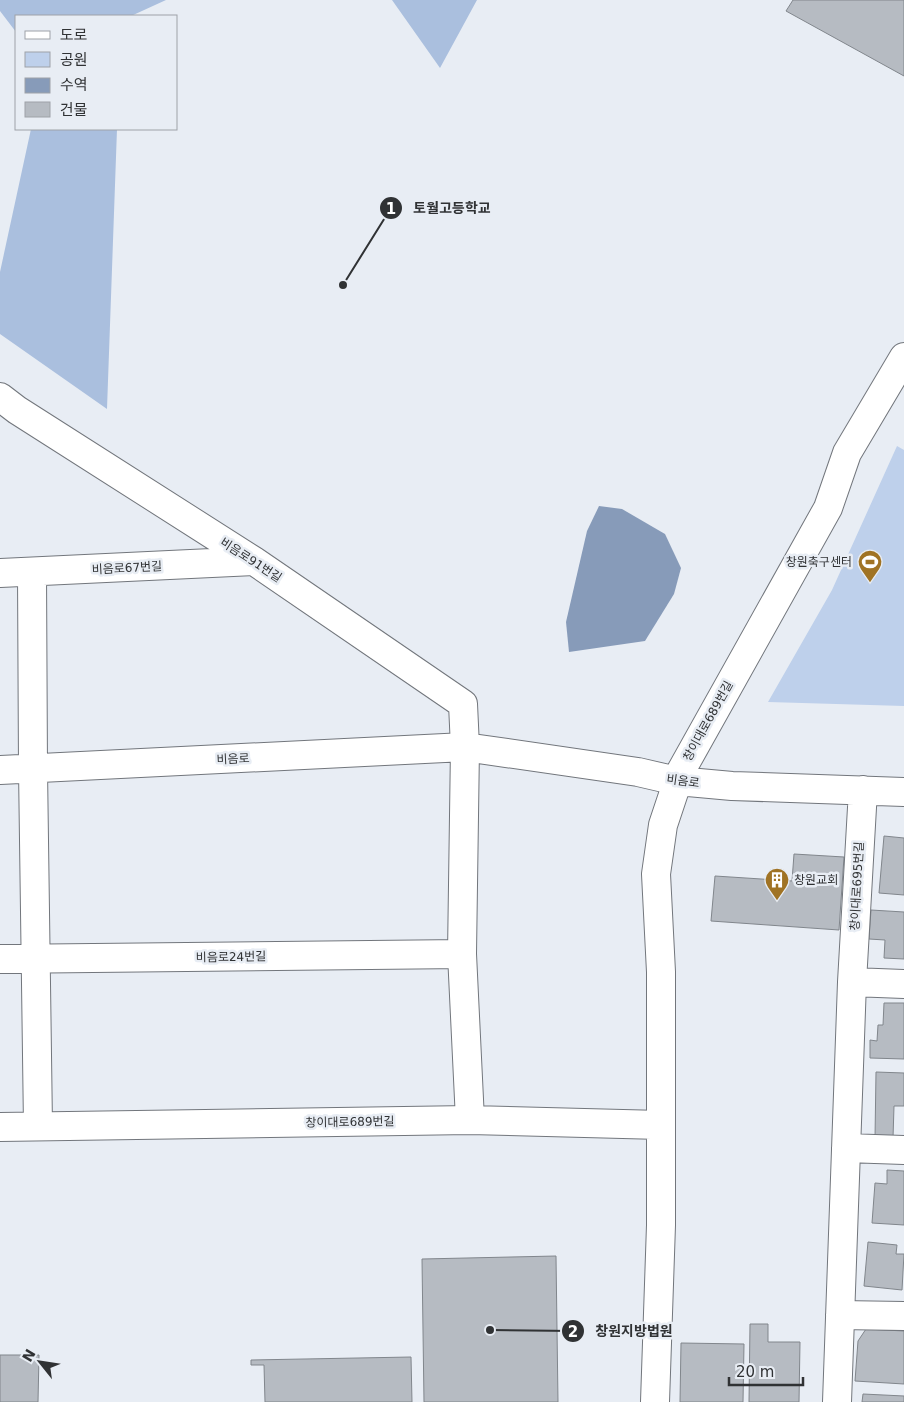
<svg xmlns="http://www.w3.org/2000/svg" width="904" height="1402" viewBox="0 0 904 1402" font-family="'DejaVu Sans','Noto Sans KR',sans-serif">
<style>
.green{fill:#bed0eb}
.forest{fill:#aabfde}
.water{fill:#879bb9}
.building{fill:#b6bbc2;stroke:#81868c}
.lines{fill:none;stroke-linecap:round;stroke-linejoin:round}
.minor-casing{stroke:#72767c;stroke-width:30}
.minor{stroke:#fff;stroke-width:28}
.labels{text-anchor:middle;stroke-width:5;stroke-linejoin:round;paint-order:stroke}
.street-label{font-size:12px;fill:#303234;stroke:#e8edf4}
.poi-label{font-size:12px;fill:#303234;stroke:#e8edf4;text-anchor:end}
.leader{fill:none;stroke:#303234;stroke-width:2}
.callout-dot{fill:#303234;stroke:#e8edf4;stroke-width:2}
.mark-label{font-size:15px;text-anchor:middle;font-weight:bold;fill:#fff}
.callout-label{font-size:14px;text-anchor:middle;font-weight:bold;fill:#303234;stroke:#e8edf4;stroke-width:5;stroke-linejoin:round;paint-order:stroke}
</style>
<rect width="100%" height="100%" fill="#e8edf4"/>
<!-- green -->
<path class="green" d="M897,446L904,450V706L768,702L832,590Z"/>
<!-- forest -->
<path class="forest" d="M0,0H166L131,16H16V32L0,11Z
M392,0H477L440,68Z
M31,129H117L107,409L0,334V272Z"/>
<!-- water -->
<path class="water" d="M599,506L622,509L665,534L681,568L674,594L645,641L569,652L566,622L587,531Z"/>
<!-- building -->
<path class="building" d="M793,0H904V76L786,11Z
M884,836L904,838V895L879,893Z
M794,854L844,857L839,930L711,921L715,876L792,881Z
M871,910L904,912V959L884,958L885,940L869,939Z
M884,1003H904V1059L870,1058V1040L877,1041L878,1025H883Z
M876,1072L904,1073V1106H894L893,1138H875Z
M887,1170L904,1171V1225L872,1223L875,1183L887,1184Z
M868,1242L897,1245L896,1254H904L902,1290L864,1286Z
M556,1256L558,1402H424L422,1259Z
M750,1324H768V1342H800L799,1402H749Z
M866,1329L904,1331V1384L855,1381L858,1341Z
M681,1343L744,1344L743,1402H680Z
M0,1355H39L38,1402H0Z
M411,1357L412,1402H265L264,1365H251V1360Z
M863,1394L904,1396V1402H862Z"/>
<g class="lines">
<defs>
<path id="minor" d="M0,397L17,410L254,561L463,704L465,747L462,954L470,1120
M0,573L254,561
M32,573L33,769L38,1126
M0,770L465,747L638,772L677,781L732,786L904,792
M0,959L462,954
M852,982L904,984
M0,1127L470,1120L661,1125
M846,1148L904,1150
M840,1315L904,1316
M655,1402L661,1225V972L656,874L663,825L681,771L828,508L847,453L904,357
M837,1402L852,982L863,790"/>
</defs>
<!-- minor casing -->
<use href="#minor" class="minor-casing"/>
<!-- minor -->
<use href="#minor" class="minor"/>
</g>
<!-- icons -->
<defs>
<symbol id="stadium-pin" viewBox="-11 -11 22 30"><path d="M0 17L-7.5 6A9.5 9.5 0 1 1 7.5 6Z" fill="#a07324" stroke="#e8edf4"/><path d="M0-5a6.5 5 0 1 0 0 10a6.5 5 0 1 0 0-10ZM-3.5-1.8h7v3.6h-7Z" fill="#fff"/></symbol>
<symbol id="building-pin" viewBox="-11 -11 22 30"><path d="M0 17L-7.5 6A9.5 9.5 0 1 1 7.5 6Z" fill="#a07324" stroke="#e8edf4"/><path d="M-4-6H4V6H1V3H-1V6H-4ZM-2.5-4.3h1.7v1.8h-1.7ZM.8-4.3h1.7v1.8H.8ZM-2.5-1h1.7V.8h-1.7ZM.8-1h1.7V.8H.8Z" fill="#fff"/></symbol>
</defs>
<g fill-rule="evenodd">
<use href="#stadium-pin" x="856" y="548" width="28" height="38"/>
<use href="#building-pin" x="763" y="866" width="28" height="38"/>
</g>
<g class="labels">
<!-- street labels -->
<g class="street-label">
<text transform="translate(251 560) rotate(33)" y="4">비음로91번길</text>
<text transform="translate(127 568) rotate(-3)" y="4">비음로67번길</text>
<text transform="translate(708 721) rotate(-61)" y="4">창이대로689번길</text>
<text transform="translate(233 759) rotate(-3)" y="4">비음로</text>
<text transform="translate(683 781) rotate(8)" y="4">비음로</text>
<text transform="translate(857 886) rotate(-87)" y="4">창이대로695번길</text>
<text transform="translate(231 957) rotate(-1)" y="4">비음로24번길</text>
<text transform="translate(350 1122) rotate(-1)" y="4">창이대로689번길</text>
</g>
<!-- poi labels -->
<g class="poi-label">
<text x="852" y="566">창원축구센터</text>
<text x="794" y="884" text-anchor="start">창원교회</text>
</g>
</g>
<!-- callouts -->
<path class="leader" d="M343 285L391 208M490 1330L573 1331"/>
<g class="callout-dot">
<circle cx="343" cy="285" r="5"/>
<circle cx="490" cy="1330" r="5"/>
<circle cx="391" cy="208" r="12"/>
<circle cx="573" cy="1331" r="12"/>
</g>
<g class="mark-label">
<text x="391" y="214">1</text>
<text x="573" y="1337">2</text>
</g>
<g class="callout-label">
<text x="452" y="213">토월고등학교</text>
<text x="634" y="1336">창원지방법원</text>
</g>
<!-- legend -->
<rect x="15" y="15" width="162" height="115" fill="#e8edf4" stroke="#9ea2a7"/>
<rect x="25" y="31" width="25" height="8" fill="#ffffff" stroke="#9ea2a7"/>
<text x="60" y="40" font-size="15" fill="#303234">도로</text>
<rect x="25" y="52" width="25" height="15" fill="#bed0eb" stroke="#9ea2a7"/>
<text x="60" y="65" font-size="15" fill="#303234">공원</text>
<rect x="25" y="78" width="25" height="15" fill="#879bb9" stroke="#9ea2a7"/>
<text x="60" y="90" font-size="15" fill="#303234">수역</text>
<rect x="25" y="102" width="25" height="15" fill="#b6bbc2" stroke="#9ea2a7"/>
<text x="60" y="115" font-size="15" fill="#303234">건물</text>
<!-- north arrow -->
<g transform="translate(40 1362) rotate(300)" stroke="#e8edf4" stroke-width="4" paint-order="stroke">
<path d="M0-4L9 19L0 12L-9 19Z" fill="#303234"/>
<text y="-8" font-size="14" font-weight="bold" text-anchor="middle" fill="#303234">N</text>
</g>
<!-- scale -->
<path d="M729 1377v8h74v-8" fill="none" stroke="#303234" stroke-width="2.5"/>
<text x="736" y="1377" font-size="15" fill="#303234" stroke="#e8edf4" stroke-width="4" paint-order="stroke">20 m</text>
</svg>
